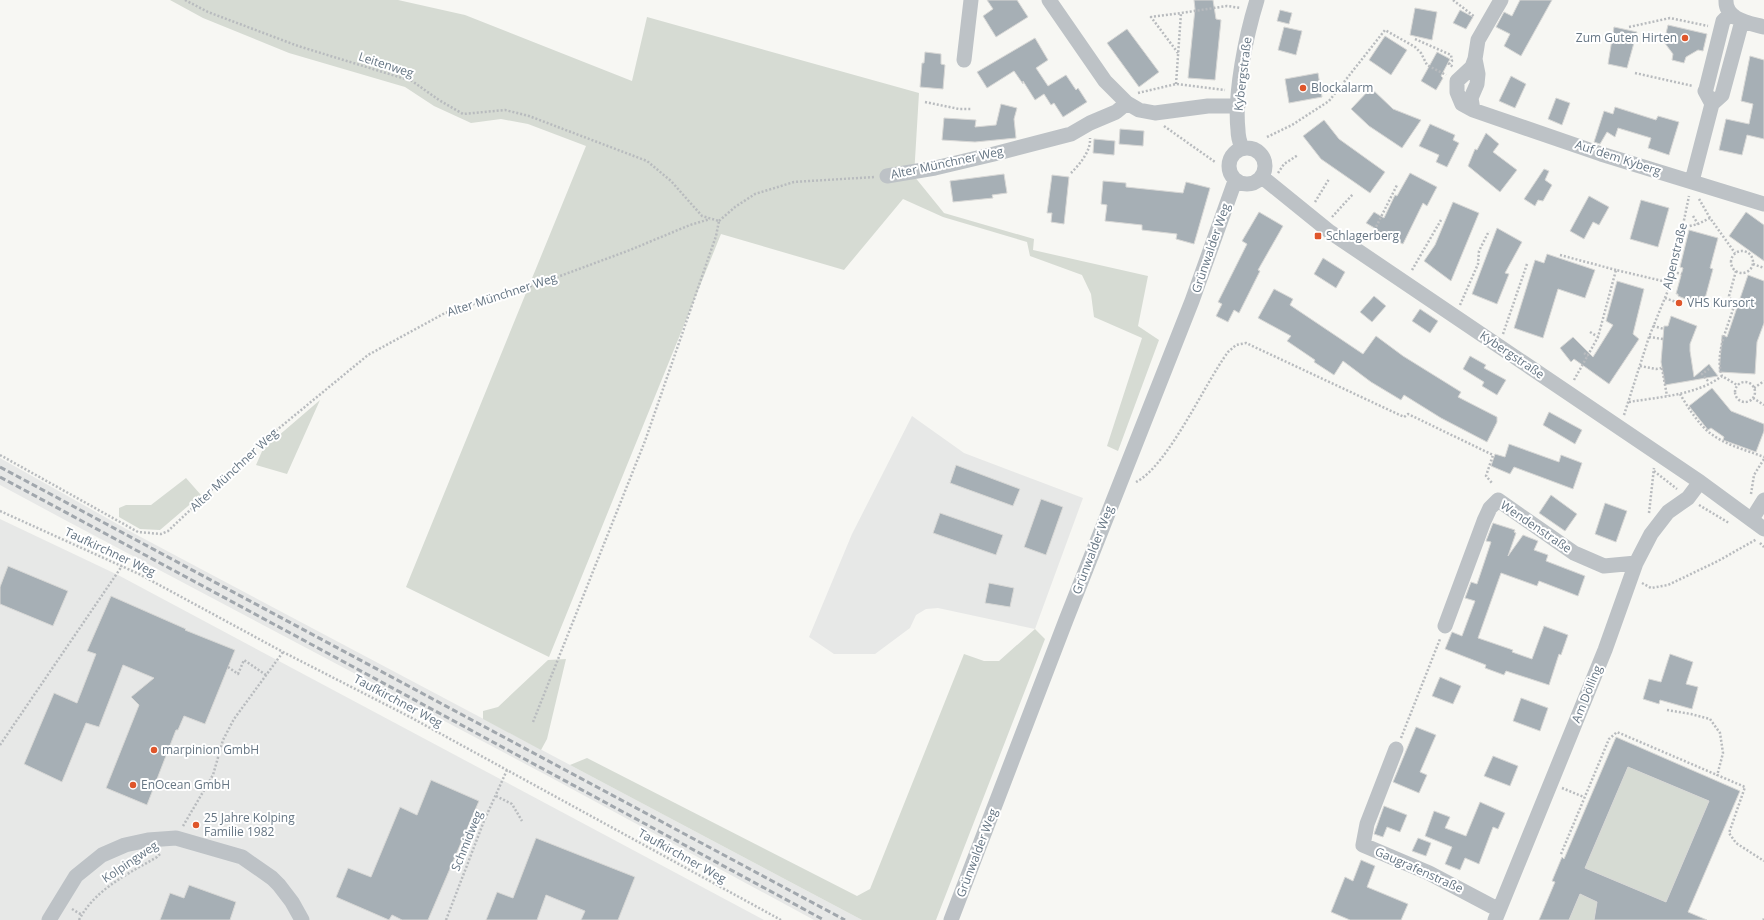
<svg xmlns="http://www.w3.org/2000/svg" width="1764" height="920" viewBox="0 0 1764 920" font-family="'Open Sans',sans-serif">
<style>
.built{fill:#e7e8e7}
.green{fill:#d6dbd3}
.building{fill:#a6afb5;stroke:#d8d8d6;fill-rule:evenodd}
.lines{fill:none;stroke-linecap:round;stroke-linejoin:round}
.path{stroke:#b8bbbe;stroke-width:2.5;stroke-dasharray:2 2;stroke-linecap:butt}
.minor{stroke:#bdc2c6;stroke-width:15}
.rail{stroke:#a1a7ad;stroke-width:3;stroke-dasharray:6 3;stroke-linecap:butt}
.poi-dot{fill:#df562b;stroke:#fff;stroke-width:1.5}
.labels{text-anchor:middle;stroke-width:4;stroke-linejoin:round;paint-order:stroke}
.poi-label{font-size:12px;fill:#667684;stroke:#fff;text-anchor:start}
.street-label{font-size:12px;fill:#667684;stroke:#fff}
</style>
<rect width="100%" height="100%" fill="#f7f7f3"/>
<!-- built -->
<path class="built" d="M912,416L964,453L1083,498L1035,629L938,608L926,609L916,615L910,628L875,654H834L809,637L852,534Z
M0,458L137,535L862,920H814L548,776L65,520L0,485Z
M0,519L118,575L764,920H0Z"/>
<!-- green -->
<path class="green" d="M170,0H398L465,15L632,81L647,17L919,93L914,176L944,213L1034,239L1033,250L1148,276L1138,326L1159,340L1118,451L1107,446L1142,338L1094,317L1091,294L1082,275L1030,256L1027,242L943,217L903,199L844,270L721,234L549,657L406,587L586,146L528,124L501,119L471,123L434,106L405,87L289,53L203,18Z
M320,400L287,474L256,465L263,449Z
M186,478L201,495L160,530L140,529L119,517V508L126,505H151Z
M1035,629L1045,639L936,920H862L570,765L587,758L857,896L870,889L964,654L984,661H999Z
M566,659L547,739L541,750L483,719V711L498,707L548,660Z
M1628,767L1709,801L1666,902L1585,868Z
M1580,894L1597,902L1594,920H1569Z"/>
<!-- building -->
<path class="building" d="M987,0H1017L1028,17L996,37L983,16L993,9Z
M1194,0H1213L1216,19L1221,20L1215,80L1188,78L1195,9Z
M1520,0H1552L1521,56L1504,46L1510,34L1496,27L1504,12L1512,16Z
M1415,8L1437,12L1432,40L1410,35Z
M1280,10L1292,13L1289,24L1277,21Z
M1460,10L1473,17L1466,29L1453,23Z
M1668,25L1707,34L1703,51L1698,50L1686,57L1684,63L1672,60L1673,54L1664,42Z
M1284,27L1302,31L1296,55L1278,50Z
M1614,27L1637,32L1627,68L1608,64Z
M1127,29L1159,72L1139,87L1107,43Z
M1385,36L1407,50L1391,75L1369,60Z
M1035,38L1048,60L1036,68L1048,86L1066,75L1076,90L1078,88L1087,102L1063,117L1054,103L1051,105L1044,94L1035,100L1023,81V84L1014,71L987,88L977,72Z
M925,52L941,54V64L945,65L943,89L920,87L922,63H924Z
M1437,52L1450,59L1441,76L1443,78L1436,90L1421,81Z
M1750,56L1764,60V139L1747,135L1742,155L1719,150L1726,119L1749,124L1753,104L1741,101Z
M1318,73L1322,97L1289,103L1285,79Z
M1511,76L1526,84L1515,108L1499,101Z
M1371,88L1393,109L1421,120L1402,148L1369,126L1351,109Z
M1556,98L1570,103L1562,125L1548,119Z
M1001,104L1017,108L1014,119L1016,138L975,142L942,140L944,118L976,120L975,127L996,125Z
M1615,107L1656,120L1658,116L1679,122L1669,155L1648,148L1651,138L1618,128L1615,137L1607,132L1600,144L1594,142L1604,111L1613,114Z
M1324,120L1339,139L1385,172L1370,193L1321,159L1303,136Z
M1430,124L1455,135L1453,140L1459,143L1447,167L1436,162L1439,155L1419,146Z
M1120,129L1144,131L1143,146L1119,144Z
M1486,133L1499,144L1493,152L1517,170L1500,192L1468,166L1475,149L1477,150Z
M1094,139L1115,141L1114,155L1093,153Z
M1544,169L1549,171L1545,180L1552,185L1543,201L1538,200L1535,206L1524,199Z
M1410,173L1437,187L1427,206L1423,203L1403,244L1377,231L1378,230L1366,223L1374,212L1384,218L1395,195L1397,196Z
M1004,174L1007,193L992,195L993,198L953,202L950,181Z
M1052,175L1069,177L1064,224L1051,222L1052,213H1047Z
M1103,181L1126,183V187L1183,193L1186,182L1210,188L1194,244L1176,239L1177,234L1142,230V225L1105,221L1107,205L1101,204Z
M1589,196L1609,207L1599,225L1593,222L1584,239L1570,231Z
M1641,200L1669,208L1658,247L1630,239Z
M1453,202L1479,213L1451,281L1424,261L1435,245Z
M1259,212L1283,226L1258,270L1260,271L1239,313L1234,310L1228,322L1216,316L1222,304L1218,302L1247,244L1242,241Z
M1746,212L1764,225V261L1729,236Z
M1497,228L1522,242L1505,273L1509,274L1497,304L1472,294Z
M1689,230L1718,238L1710,268L1713,269L1703,306L1678,296V294H1676L1683,268L1680,267Z
M1547,254L1595,270L1585,298L1558,289L1543,338L1514,328L1535,260L1544,263Z
M1323,258L1345,272L1336,288L1314,274Z
M1748,275L1764,281V323L1757,342L1755,374L1719,372L1722,335L1727,337Z
M1617,281L1644,289L1633,334L1639,339L1609,384L1574,359L1571,362L1560,348L1573,337L1593,357L1613,325L1606,321Z
M1274,289L1293,299L1290,305L1363,354L1376,336L1403,356L1461,392L1458,397L1497,417V422L1487,442L1441,418L1404,395L1401,400L1371,382L1343,361L1334,375L1314,362L1315,360L1287,341L1291,336L1258,318Z
M1374,296L1386,306L1372,322L1360,312Z
M1420,309L1438,321L1430,333L1412,321Z
M1671,316L1697,326L1690,344V351L1694,377L1709,364L1718,376L1665,385L1661,362L1664,326H1668Z
M1470,356L1486,365L1484,368L1506,380L1497,395L1482,386L1484,382L1463,369Z
M1712,388L1731,411L1764,424V431L1756,452L1723,440L1724,437L1711,428L1708,430L1689,406Z
M1549,412L1582,430L1575,444L1543,425Z
M1509,444L1559,462L1561,455L1582,463L1573,489L1514,467L1510,474L1491,466L1495,454L1505,457Z
M956,465L1020,489L1013,506L950,483Z
M1551,495L1577,514L1565,531L1539,513Z
M1041,499L1063,507L1046,555L1024,547Z
M1605,503L1627,511L1616,542L1595,534Z
M940,513L1003,535L996,555L933,533Z
M1493,523L1515,530L1514,532L1516,533L1508,556L1523,535L1538,541L1534,550L1548,555L1546,561L1585,576L1578,596L1539,581L1537,586L1501,573L1478,638L1513,650L1512,652L1532,659L1544,626L1568,635L1561,655L1559,654L1549,685L1506,671L1504,675L1485,668L1486,665L1445,649L1452,632L1462,636L1475,601L1465,598L1471,582L1477,584L1491,542L1486,541Z
M8,566L68,591L53,626L0,604V587Z
M989,583L1014,588L1010,607L985,603Z
M111,596L186,629L185,630L235,650L205,724L184,716L178,730H176L147,805L106,788L139,705L131,697L154,678L123,665L99,727L86,723L62,782L24,764L54,693L77,703L96,654L87,651Z
M1670,654L1693,662L1686,684L1698,687L1692,709L1660,700L1659,704L1643,699L1649,679L1661,682Z
M1440,677L1461,686L1453,704L1432,696Z
M1521,698L1548,708L1540,731L1513,721Z
M1416,727L1436,735L1420,772L1427,775L1419,793L1393,782Z
M1616,737L1740,791L1688,912L1707,920H1594L1597,902L1580,894L1569,920H1539L1555,882L1552,881L1562,857L1564,859ZM1628,767L1709,801L1666,902L1585,868Z
M1493,756L1518,766L1510,786L1484,776Z
M431,780L479,801L428,920H402L392,915L389,920L336,897L348,868L371,877L400,807L417,815Z
M1480,802L1505,813L1498,829L1493,827L1479,864L1465,858L1460,870L1445,864L1452,847L1425,836L1434,811L1450,817L1445,828L1466,836Z
M1384,806L1407,815L1400,832L1387,827L1383,837L1374,834Z
M536,838L635,877L618,920H581L585,911L546,895L537,920H486L497,892L513,898Z
M1418,838L1431,843L1426,856L1412,851Z
M1361,860L1375,866L1367,887L1408,904L1401,920H1350L1331,912L1345,877L1353,881Z
M189,885L236,902L230,920H160L170,893L184,898Z"/>
<g class="lines">
<!-- path -->
<path class="path" d="M185,0L208,12L298,46L412,81L439,100L463,114L505,110L529,116L647,161L671,181L702,216L719,221
M1453,0L1475,17
M1629,27L1670,18L1708,26
M1415,39L1451,55L1452,61L1449,64L1453,67
M1178,53L1151,17L1181,13
M1635,73L1693,86
M1176,84L1181,13L1227,6L1241,8
M1138,93L1176,84L1225,90
M925,102L959,109H972
M1164,126L1215,162
M1267,137L1292,125L1329,101L1385,30L1415,47L1421,53L1427,65L1446,75
M1071,173C1080,164 1091,151 1090,138
M1278,173L1284,164L1298,155
M1699,199L1710,218L1735,253
M1315,202L1329,179
M1693,216L1698,224
M1332,217L1353,194
M719,221L735,207L755,194L794,182L874,177
M1682,228L1698,224L1710,218
M1369,241L1397,185
M1731 262a11 11 0 1 1 22 0a11 11 0 1 1-22 0Z
M1560,255L1616,270
M1753,264L1764,268
M1412,270L1441,220
M1736,271L1729,296L1734,306C1728,327 1714,354 1722,376L1737,385
M1673,272L1682,274
M1665,298L1676,302
M1460,305L1478,264L1479,251L1489,231
M1653,326L1664,329
M1590,332L1598,337
M1503,334L1527,264
M1649,337L1663,339
M1584,353L1588,356
M1640,366L1656,369L1661,368
M1662,368L1667,396
M1574,380L1598,337L1616,270L1671,283
M1708,381L1702,374L1709,369
M1735 392a10 10 0 1 1 20 0a10 10 0 1 1-20 0Z
M1754,388L1764,381
M1680,394C1687,406 1699,425 1710,433C1725,445 1746,450 1764,457
M1753,398L1764,405
M1629,402C1659,397 1697,395 1722,376
M1624,415L1649,337L1671,283L1689,196
M0,455L138,532L161,534L168,531L261,443L368,355L445,313L544,282L630,250L690,225L710,219
M1654,471L1677,489
M1136,482C1168,466 1205,383 1228,352L1236,345L1246,343L1404,417L1408,414L1493,455L1486,476L1492,483
M1751,494L1754,475L1764,459
M1699,505L1729,523
M0,511L139,574L283,652L410,717L781,920
M1649,513L1654,468
M1760,543L1764,547
M1642,583L1651,588L1668,585L1718,561L1757,539
M228,667L238,674L244,660L266,675
M1667,710L1691,714L1710,719L1720,733L1723,753L1717,776
M533,722L645,441L716,236L719,221
M1401,738L1440,639
M0,745L122,566
M1562,788L1584,797
M496,796L512,804L522,821
M183,826L213,775L223,740L234,719L283,652
M1561,854L1609,739L1617,732L1745,787L1729,833L1736,843L1764,861
M72,909L82,915
M79,920C95,889 128,874 157,857L161,853
M446,920L484,821L507,770
M1763,920L1764,919"/>
<!-- minor -->
<path class="minor" d="M1049,0L1105,81L1127,103L1139,110L1155,113L1208,106H1238
M1501,0L1478,40L1475,59L1472,67L1457,81V92L1462,104L1473,110L1601,154L1764,204
M1726,0C1725,20 1750,23 1764,27
M1730,14L1723,21L1706,89L1705,91L1712,104L1722,95L1742,21
M964,60L971,0
M1473,110L1471,98L1477,84L1478,74L1475,59
M1229 166a18 18 0 1 1 36 0a18 18 0 1 1-36 0Z
M1242,148C1240,143 1238,136 1238,130C1234,94 1246,35 1257,0
M887,176L935,168L994,154L1071,134L1090,123L1116,112L1127,103
M1262,177L1330,232L1700,482L1764,529
M1692,181L1712,104
M1752,519L1764,500
M1445,626L1484,521L1490,508L1498,500L1574,553L1604,566L1636,563
M1396,749L1367,824L1363,845L1429,873L1499,910
M49,920L76,876L102,855L125,845L148,840L176,838L242,857L272,878L279,885L292,902L302,920
M951,920L1066,620L1192,301L1235,181
M1495,920L1605,650L1636,563L1651,534L1668,512L1688,498L1700,482"/>
<!-- rail -->
<path class="rail" d="M0,467L845,920
M0,477L824,920"/>
</g>
<!-- markers -->
<g class="poi-dot">
<circle cx="1685" cy="38" r="4"/>
<circle cx="1303" cy="88" r="4"/>
<rect x="1314" y="232" width="8" height="8" rx="2"/>
<circle cx="1679" cy="303" r="4"/>
<circle cx="154" cy="750" r="4"/>
<circle cx="133" cy="785" r="4"/>
<circle cx="196" cy="825" r="4"/>
</g>
<g class="labels">
<!-- poi labels -->
<g class="poi-label">
<text x="1677" y="42" text-anchor="end">Zum Guten Hirten</text>
<text x="1311" y="92">Blockalarm</text>
<text x="1326" y="240">Schlagerberg</text>
<text x="1687" y="307">VHS Kursort</text>
<text x="162" y="754">marpinion GmbH</text>
<text x="141" y="789">EnOcean GmbH</text>
<text x="204" y="822">25 Jahre Kolping<tspan x="204" dy="14">Familie 1982</tspan></text>
</g>
<!-- street labels -->
<g class="street-label">
<text transform="translate(386 65) rotate(18)" y="4">Leitenweg</text>
<text transform="translate(1243 74) rotate(-83)" y="4">Kybergstraße</text>
<text transform="translate(1618 158) rotate(18)" y="4">Auf dem Kyberg</text>
<text transform="translate(947 163) rotate(-12)" y="4">Alter Münchner Weg</text>
<text transform="translate(1211 248) rotate(-71)" y="4">Grünwalder Weg</text>
<text transform="translate(1675 256) rotate(-76)" y="4">Alpenstraße</text>
<text transform="translate(502 295) rotate(-18)" y="4">Alter Münchner Weg</text>
<text transform="translate(1512 355) rotate(34)" y="4">Kybergstraße</text>
<text transform="translate(234 470) rotate(-43)" y="4">Alter Münchner Weg</text>
<text transform="translate(1536 527) rotate(34)" y="4">Wendenstraße</text>
<text transform="translate(1093 550) rotate(-69)" y="4">Grünwalder Weg</text>
<text transform="translate(110 552) rotate(25)" y="4">Taufkirchner Weg</text>
<text transform="translate(1587 694) rotate(-68)" y="4">Am Dölling</text>
<text transform="translate(398 701) rotate(28)" y="4">Taufkirchner Weg</text>
<text transform="translate(467 841) rotate(-68)" y="4">Schmidweg</text>
<text transform="translate(977 853) rotate(-69)" y="4">Grünwalder Weg</text>
<text transform="translate(682 856) rotate(29)" y="4">Taufkirchner Weg</text>
<text transform="translate(130 862) rotate(-34)" y="4">Kolpingweg</text>
<text transform="translate(1419 870) rotate(24)" y="4">Gaugrafenstraße</text>
</g>
</g>
</svg>
